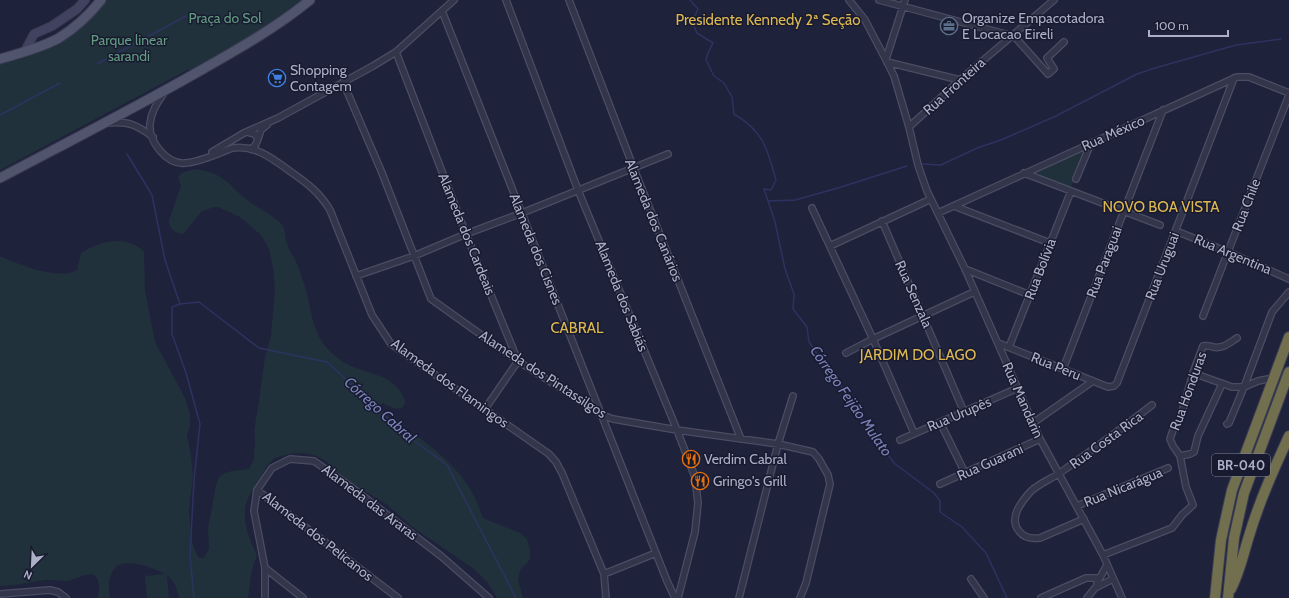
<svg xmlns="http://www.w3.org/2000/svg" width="1289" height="598" viewBox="0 0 1289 598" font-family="Cabin,sans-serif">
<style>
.green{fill:#21313c}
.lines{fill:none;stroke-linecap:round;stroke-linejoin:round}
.stream{stroke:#2d3360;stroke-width:1.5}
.street-casing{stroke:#4a4d63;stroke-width:8}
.secondary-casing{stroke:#393c52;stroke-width:10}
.primary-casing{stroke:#393c52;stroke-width:11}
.highway-casing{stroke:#3a3d53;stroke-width:12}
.street{stroke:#33354b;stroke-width:5.5}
.secondary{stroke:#40435f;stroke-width:8}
.primary{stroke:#50546c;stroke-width:9}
.highway{stroke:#726f4f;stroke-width:10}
.labels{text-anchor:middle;stroke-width:3;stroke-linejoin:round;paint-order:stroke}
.shield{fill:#181b30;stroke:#80839a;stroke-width:1}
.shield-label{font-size:13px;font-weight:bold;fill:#adafc8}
.park-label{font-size:14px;fill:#629b80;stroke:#181b30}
.poi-label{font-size:14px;fill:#adafc8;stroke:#181b30;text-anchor:start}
.street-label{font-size:14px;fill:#adafc8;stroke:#181b30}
.neighbourhood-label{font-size:15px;fill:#deb952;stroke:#181b30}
.water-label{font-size:15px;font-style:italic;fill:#7a82b8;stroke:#181b30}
</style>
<rect width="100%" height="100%" fill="#1f223b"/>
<!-- green -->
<path class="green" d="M106,0H304L270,26L193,70H187L0,170V64C42,56 80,33 106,0Z
M1086,148L1071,188L1031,172Z
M195,169C223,173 226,182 246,199C255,207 277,217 283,226C286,231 285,238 287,244C290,252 296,260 299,269C302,278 306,288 308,298C312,316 314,334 327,348C333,355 341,361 349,365C367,374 386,373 399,390C401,393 405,398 405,401C404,415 388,406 383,403L379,405C386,421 408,429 421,439C442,455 464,474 475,498C478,504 480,511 483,518L520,533L527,539L530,549V558L528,562L520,570L518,580L523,598H497L487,582L474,569L414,528L386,504L340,476C330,459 309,450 290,454C285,455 280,456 275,458C267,463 262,475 257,483C252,491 245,502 245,511C244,528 250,540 257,555L252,569L248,598H179C177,588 175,582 167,575L169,598H147L145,576L165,574C154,568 124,557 115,568C108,576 108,588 110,598H98C99,592 101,579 94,575C88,572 74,580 67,581C60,581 53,580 46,580C30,582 16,586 0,586V256C18,264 58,281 77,270L81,253C99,241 127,234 144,252L145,290L154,337L155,342L185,398L190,415V426L187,435L191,455L193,475L189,510L191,536L193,545L197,555L200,558H204L209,549L208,529L216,485L219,477L223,474L232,471L249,469L254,460L255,441L254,431L259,401L265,357L271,336L275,290L273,268L269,249L261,235L240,217L218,207H214L201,212L183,234C174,233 169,228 169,220L181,186L178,178L181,173Z"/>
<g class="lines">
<!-- stream -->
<path class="stream" d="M690,0L698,9L692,22L697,33L713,43L708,53L706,60L714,76L724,83L732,97L734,114C764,132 767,148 776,180L771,190L764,189L775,222L785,269L794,294L793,309L807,327L809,342L834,379L846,391L861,418L894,463L934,493L940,501V512L962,527L986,553L1007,598
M97,64L186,16
M0,115L60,83
M127,154L152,195L165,260L180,304L172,307V334L186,373L200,424L194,480L190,556L194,598
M922,164L941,165L977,148L1001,140L1056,116L1137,74L1155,68L1236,45L1281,39
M768,201L795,200L838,188L907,166
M180,304L199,302L259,348L327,362L405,434L447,465L516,598"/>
<defs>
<path id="street" d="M506,0L578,190L677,430L695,477L698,503L695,532L678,598
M569,0L634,169L741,439
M849,0L865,20L887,62L894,76L909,127L918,165L927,191L965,269L1040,439L1103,555L1122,598
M879,0L1009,35H1013L1048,74L1054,69L1047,58L1064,42
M442,11L667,581L675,598
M396,52L466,234L518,361L485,409
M886,59L905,0
M887,62L960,80
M343,82L382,173L431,299L518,361L602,415L613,419L677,430L778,444L813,452L819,459L828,475L830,484L806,583L800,598
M164,93C157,103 151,112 150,124C148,141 167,165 185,163C201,162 218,153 233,148C256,145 273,159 291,172C307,183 320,193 330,210L372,315L391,344L549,454L556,462L562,473L604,574L606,598
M108,123C129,121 137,125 153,137
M909,127L960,80L1054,0
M247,132L255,134L258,139L255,146L250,149
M258,139L261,130L267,125
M212,152L244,133L278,118L373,66L396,52L454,0
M1024,173L1160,225
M1076,179L1091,143
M954,206L1050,243
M812,208L873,339L914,433
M938,213L1237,77H1249L1289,93
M882,221L964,412
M1176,231L1228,252L1289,279
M830,246L931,199
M965,269L1030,295
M356,276L414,256L466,234L522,213L668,154
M1203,316L1289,95
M998,343L1108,387L1114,386L1117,383L1234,78
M1009,347L1071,191
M846,353L873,339L974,292
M1063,369L1163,110
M1193,373L1232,387H1244L1258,381L1273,378
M940,422L965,473
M1033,423L1093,381
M1227,424L1229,423L1244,387L1272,312L1289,292
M900,440L1018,388
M1180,456L1190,454L1194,452L1198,436L1222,384
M940,484L1040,439
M257,490L398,598
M1077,506L1168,468
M1084,519L1040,538C1032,539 1024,538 1019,531C1008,518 1022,501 1031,491C1041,482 1054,478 1064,470C1094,449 1124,427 1152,405
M1103,555L1172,528L1182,515L1193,505L1186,487L1180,456L1173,446L1170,439L1173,430L1180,419L1193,373L1203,346C1207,345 1209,346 1213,347C1223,349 1229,343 1237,338
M265,568L303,598
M604,574L656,553
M971,579L984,598
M1097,587V583L1107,565
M0,594L50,590L58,592L66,598
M265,598V568L254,511L257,490L272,468L290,459L314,461L351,487L441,556L489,598
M739,598L778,444L793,396
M1041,598L1086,578H1100
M1087,598L1095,588L1113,579"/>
<path id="secondary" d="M25,51L34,34L52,26L77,9L85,0"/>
<path id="primary" d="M0,59C18,54 43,47 59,38C75,28 90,14 101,0
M0,178C68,142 137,107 203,69C240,48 277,27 310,0"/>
<path id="highway" d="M1231,589C1240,571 1243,555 1249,536C1259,502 1274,469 1289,436
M1215,598L1221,540L1232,490L1289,337
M1228,598L1234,538L1244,493L1289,372"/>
</defs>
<!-- street casing -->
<use href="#street" class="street-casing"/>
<!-- secondary casing -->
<use href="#secondary" class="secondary-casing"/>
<!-- primary casing -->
<use href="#primary" class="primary-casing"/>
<!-- highway casing -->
<use href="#highway" class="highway-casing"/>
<!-- street -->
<use href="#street" class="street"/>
<!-- secondary -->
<use href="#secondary" class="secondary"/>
<!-- primary -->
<use href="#primary" class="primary"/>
<!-- highway -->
<use href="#highway" class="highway"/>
</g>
<!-- icons -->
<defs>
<symbol id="office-ring" viewBox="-11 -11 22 22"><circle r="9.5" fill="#181b30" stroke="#5c6f8a" stroke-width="1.5"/><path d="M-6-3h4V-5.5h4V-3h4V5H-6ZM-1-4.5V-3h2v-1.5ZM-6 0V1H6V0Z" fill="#5c6f8a"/></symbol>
<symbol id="supermarket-ring" viewBox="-11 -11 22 22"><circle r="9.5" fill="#181b30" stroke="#3f7fe0" stroke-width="1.5"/><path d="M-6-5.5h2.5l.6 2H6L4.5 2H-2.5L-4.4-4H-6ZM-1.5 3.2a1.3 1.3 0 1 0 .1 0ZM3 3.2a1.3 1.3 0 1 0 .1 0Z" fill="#3f7fe0"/></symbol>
<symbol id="restaurant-ring" viewBox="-11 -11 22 22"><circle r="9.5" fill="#181b30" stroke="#e8710a" stroke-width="1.5"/><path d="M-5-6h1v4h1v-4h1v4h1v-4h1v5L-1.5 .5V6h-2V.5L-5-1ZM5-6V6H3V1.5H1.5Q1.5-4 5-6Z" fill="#e8710a"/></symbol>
</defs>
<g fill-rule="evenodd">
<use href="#office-ring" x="939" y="16" width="20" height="20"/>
<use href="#supermarket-ring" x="267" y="68" width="20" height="20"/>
<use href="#restaurant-ring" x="681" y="449" width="20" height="20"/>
<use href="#restaurant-ring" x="690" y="471" width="20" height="20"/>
</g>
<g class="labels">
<!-- shield labels -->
<rect class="shield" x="1212" y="454" width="58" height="22" rx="3"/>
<g class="shield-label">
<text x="1241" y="470">BR-040</text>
</g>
<!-- park labels -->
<g class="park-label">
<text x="225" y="23">Praça do Sol</text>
<text x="129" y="45">Parque linear<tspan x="129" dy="16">sarandi</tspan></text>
</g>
<!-- poi labels -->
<g class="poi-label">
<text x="962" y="23">Organize Empacotadora<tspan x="962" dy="16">E Locacao Eireli</tspan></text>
<text x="290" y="75">Shopping<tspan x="290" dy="16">Contagem</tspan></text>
<text x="704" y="464">Verdim Cabral</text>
<text x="713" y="486">Gringo's Grill</text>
</g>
<!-- street labels -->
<g class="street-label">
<text transform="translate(954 86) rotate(-42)" y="5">Rua Fronteira</text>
<text transform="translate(1113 133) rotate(-24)" y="5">Rua México</text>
<text transform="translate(1246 205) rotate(-69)" y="5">Rua Chile</text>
<text transform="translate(654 220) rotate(68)" y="5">Alameda dos Canários</text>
<text transform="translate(467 234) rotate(68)" y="5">Alameda dos Cardeais</text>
<text transform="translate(536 249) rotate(68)" y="5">Alameda dos Cisnes</text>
<text transform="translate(1233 254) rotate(23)" y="5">Rua Argentina</text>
<text transform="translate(1104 262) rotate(-69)" y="5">Rua Paraguai</text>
<text transform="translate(1162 266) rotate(-69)" y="5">Rua Uruguai</text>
<text transform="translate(1040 269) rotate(-69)" y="5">Rua Bolívia</text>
<text transform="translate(914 294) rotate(66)" y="5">Rua Senzala</text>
<text transform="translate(622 296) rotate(68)" y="5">Alameda dos Sabiás</text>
<text transform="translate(1056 366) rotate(22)" y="5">Rua Peru</text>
<text transform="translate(543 374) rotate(33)" y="5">Alameda dos Pintassilgos</text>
<text transform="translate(450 383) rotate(36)" y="5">Alameda dos Flamingos</text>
<text transform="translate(1188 391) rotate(-70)" y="5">Rua Honduras</text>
<text transform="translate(1023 400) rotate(66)" y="5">Rua Mandarin</text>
<text transform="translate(959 414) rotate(-23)" y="5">Rua Urupês</text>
<text transform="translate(1106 440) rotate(-36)" y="5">Rua Costa Rica</text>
<text transform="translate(990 462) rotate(-24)" y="5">Rua Guarani</text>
<text transform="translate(1123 487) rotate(-22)" y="5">Rua Nicarágua</text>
<text transform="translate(370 502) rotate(37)" y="5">Alameda das Araras</text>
<text transform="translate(318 536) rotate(38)" y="5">Alameda dos Pelicanos</text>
</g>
<!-- neighbourhood labels -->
<g class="neighbourhood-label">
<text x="768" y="25">Presidente Kennedy 2ª Seção</text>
<text x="1161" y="212">NOVO BOA VISTA</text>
<text x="577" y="333">CABRAL</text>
<text x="918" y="360">JARDIM DO LAGO</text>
</g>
<!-- water labels -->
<g class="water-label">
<text transform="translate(851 401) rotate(55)" y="5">Córrego Feijão Mulato</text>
<text transform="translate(380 410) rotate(42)" y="5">Córrego Cabral</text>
</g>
</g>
<!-- north arrow -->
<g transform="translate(32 566) rotate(204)" stroke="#181b30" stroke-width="3" paint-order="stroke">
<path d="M0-3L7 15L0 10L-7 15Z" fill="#adafc8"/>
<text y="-6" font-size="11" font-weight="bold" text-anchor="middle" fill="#adafc8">N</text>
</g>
<!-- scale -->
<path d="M1149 30v6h79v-6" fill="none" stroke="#adafc8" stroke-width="2"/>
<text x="1155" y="30" font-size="12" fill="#adafc8" stroke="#181b30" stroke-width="3" paint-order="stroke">100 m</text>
</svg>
